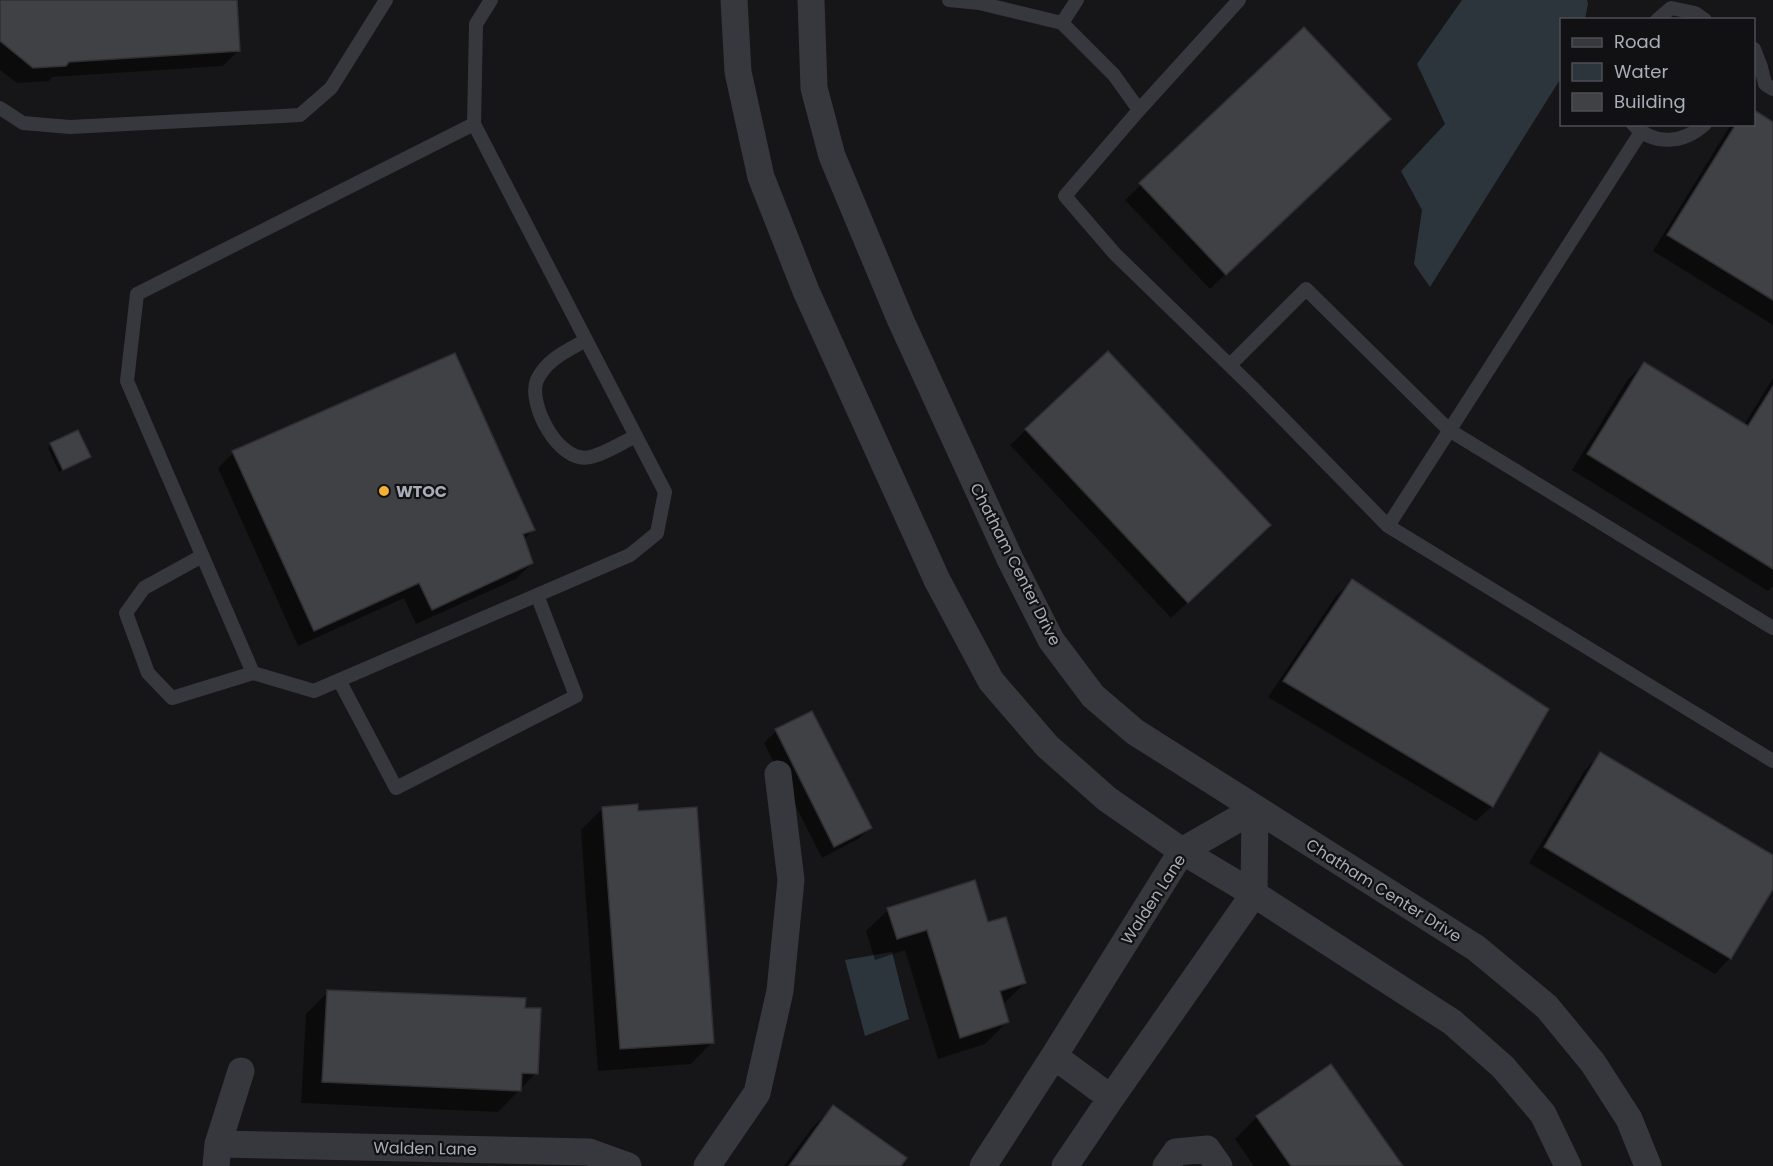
<svg xmlns="http://www.w3.org/2000/svg" width="1773" height="1166" viewBox="0 0 1773 1166" font-family="Poppins,sans-serif">
<style>
.water{fill:#2c353c}
.shadow{fill:#0007}
.building{fill:#404145;stroke:#303034;stroke-width:1.5}
.lines{fill:none;stroke-linecap:round;stroke-linejoin:round}
.lane{stroke:#37383d;stroke-width:14}
.street{stroke:#37383d;stroke-width:27}
.poi-dot{fill:#f2b134;stroke:#111113;stroke-width:2}
.labels{text-anchor:middle;stroke-width:4.5;stroke-linejoin:round;paint-order:stroke}
.poi-label{font-size:16px;font-weight:bold;fill:#a8adb8;stroke:#111113;text-anchor:start}
.street-label{font-size:16px;fill:#a8adb8;stroke:#111113}
</style>
<rect width="100%" height="100%" fill="#161618"/>
<!-- water -->
<path class="water" d="M1462,0H1587L1588,4L1585,19L1562,20L1561,78L1430,287L1414,264L1422,210L1401,171L1445,124L1417,64Z
M892,952L909,1019L865,1036L845,960Z"/>
<!-- shadow -->
<path class="shadow" d="M0,0H236L238,51L223,66L52,77L49,81L17,83L0,70Z
M1304,30L1373,135L1210,289L1125,200Z
M1754,112L1773,124V325L1653,251L1731,124H1754Z
M1108,353L1254,540L1171,618L1010,445Z
M1644,364L1744,425L1773,378V586L1768,591L1572,470L1628,379Z
M51,445L89,457L59,472L48,448Z
M233,453L533,530L523,540L532,563L516,579L416,624L404,598L298,646L218,468Z
M1352,581L1492,806L1476,821L1268,697L1336,596Z
M776,731L870,828L858,839L822,858L764,743Z
M1601,754L1773,856V886L1730,958L1715,974L1529,863L1585,770Z
M603,808L637,813L712,1042L691,1064L598,1071L581,830Z
M888,910L987,924L1025,983L1002,1005L1007,1022L985,1044L938,1059L905,950L875,960L866,931Z
M328,992L523,1009L536,1073L498,1112L301,1103L306,1014Z
M833,1107L900,1166H784L812,1128Z
M1257,1117L1401,1166H1254L1235,1139Z"/>
<!-- building -->
<path class="building" d="M0,0H237L240,51L69,62L66,66L33,68L0,41Z
M1304,27L1391,119L1226,275L1139,183Z
M1754,110L1773,122V300L1667,235L1736,124H1754Z
M1108,351L1271,525L1188,603L1025,429Z
M455,353L535,530L523,534L533,563L432,610L419,583L314,631L232,451Z
M1644,362L1748,426L1773,386V569L1587,454Z
M78,430L91,457L63,470L50,443Z
M1352,579L1549,709L1493,807L1283,681Z
M812,711L872,828L834,847L775,729Z
M1600,752L1773,855V889L1731,959L1544,847Z
M638,804V811L697,807L714,1043L620,1049L602,807Z
M975,880L988,922L1006,917L1026,983L1000,991L1009,1022L960,1038L927,930L897,939L887,908Z
M327,990L526,998L525,1008H541L538,1074L522,1073L521,1091L322,1082Z
M1331,1064L1403,1166H1291L1256,1116Z
M833,1105L907,1158L901,1166H789Z"/>
<g class="lines">
<!-- lane -->
<path class="lane" d="M949,0L979,3L1062,23L1114,75L1139,110L1065,196L1115,254L1253,388L1388,526
M1657,20L1671,8L1695,13L1705,20
M1062,23L1077,0
M1754,49L1761,67L1765,84L1773,89
M0,108L23,123L70,127L300,115L331,88L386,0
M1139,110L1239,0
M474,124L665,492L657,533L630,555L314,691L253,673L127,381L137,294Z
M474,124L476,24L491,0
M1633,124C1654,147 1684,143 1705,124
M1641,132L1388,526L1773,761
M586,340C567,351 547,359 537,380C527,403 559,465 590,457C605,454 621,443 636,436
M1230,365L1306,289L1449,430L1773,628
M202,556L144,588L126,613L148,673L172,698L253,673
M339,680L396,788L576,696L537,595"/>
<!-- street -->
<path class="street" d="M734,0L738,72L761,177L806,291L937,580L991,681L1047,746L1107,799L1182,851L1254,894L1452,1022L1503,1067L1543,1114L1568,1166
M811,0L814,88L832,156L901,321L1010,559L1051,640L1093,696L1135,732L1476,948L1547,1007L1593,1063L1629,1119L1648,1166
M1054,1056L1111,1098L1254,894L1255,809
M218,1144L589,1152L628,1166
M216,1166L218,1144L241,1071
M707,1166L757,1093L780,991L791,880L778,774
M983,1166L1054,1056L1182,851L1255,809
M1065,1166L1111,1098
M1166,1166L1176,1152L1207,1149L1219,1166"/>
</g>
<!-- markers -->
<circle class="poi-dot" cx="384" cy="491" r="6"/>
<g class="labels">
<!-- poi labels -->
<g class="poi-label">
<text x="396" y="497">WTOC</text>
</g>
<!-- street labels -->
<g class="street-label">
<text transform="translate(1016 564) rotate(63)" y="6">Chatham Center Drive</text>
<text transform="translate(1384 890) rotate(32)" y="6">Chatham Center Drive</text>
<text transform="translate(1153 899) rotate(-57)" y="6">Walden Lane</text>
<text transform="translate(425 1148) rotate(1)" y="6">Walden Lane</text>
</g>
</g>
<!-- legend -->
<rect x="1560" y="18" width="195" height="108" fill="#111113" stroke="#4d4f55" stroke-width="1.5"/>
<rect x="1572" y="38" width="30" height="9" fill="#37383d" stroke="#4d4f55" stroke-width="1.5"/>
<text x="1614" y="48" font-size="18" fill="#a8adb8">Road</text>
<rect x="1572" y="63" width="30" height="18" fill="#2c353c" stroke="#4d4f55" stroke-width="1.5"/>
<text x="1614" y="78" font-size="18" fill="#a8adb8">Water</text>
<rect x="1572" y="93" width="30" height="18" fill="#404145" stroke="#4d4f55" stroke-width="1.5"/>
<text x="1614" y="108" font-size="18" fill="#a8adb8">Building</text>
</svg>
